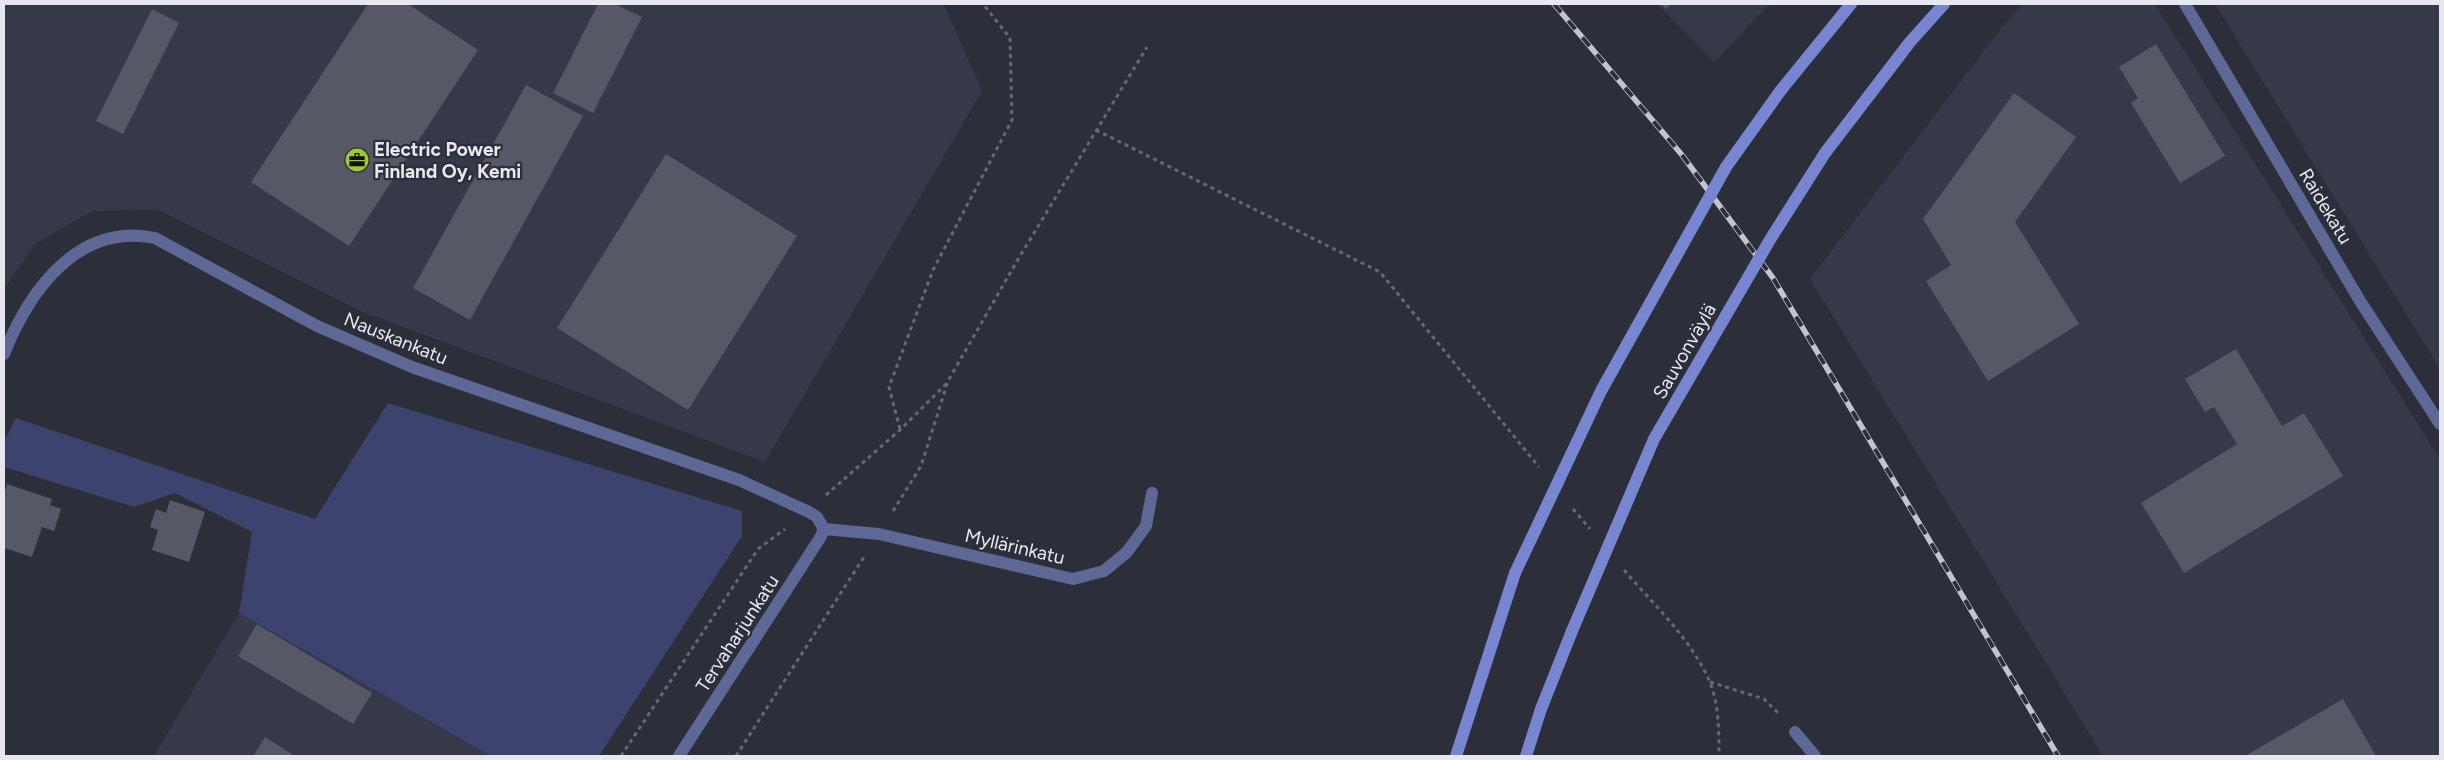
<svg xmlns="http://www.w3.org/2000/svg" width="2444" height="760" viewBox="0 0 2444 760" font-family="Figtree,sans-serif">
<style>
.built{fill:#353948}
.green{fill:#3b436e}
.building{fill:#565965}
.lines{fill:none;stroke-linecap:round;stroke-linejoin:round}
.path{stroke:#666972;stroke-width:3;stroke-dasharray:4 4;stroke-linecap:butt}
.service{stroke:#5e6897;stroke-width:12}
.minor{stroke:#5e6897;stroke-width:12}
.secondary{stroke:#7886d2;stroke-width:12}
.rail-casing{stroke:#c3c4cd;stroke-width:5.5}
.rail{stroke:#2c2f39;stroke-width:4;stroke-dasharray:11;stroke-linecap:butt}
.secondary-bridge{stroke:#7886d2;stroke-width:12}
.labels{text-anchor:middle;stroke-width:4.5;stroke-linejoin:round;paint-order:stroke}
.poi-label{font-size:19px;font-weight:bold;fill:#e6e7ef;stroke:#2c2f39;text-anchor:start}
.street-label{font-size:19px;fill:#e6e7ef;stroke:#2c2f39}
</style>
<rect width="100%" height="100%" fill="#2c2f39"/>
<!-- built -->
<path class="built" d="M4,4H944L982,91L765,462L363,312L159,210L92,211L35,244L4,289Z
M1657,4H1770L1714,62Z
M2023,4H2155L2440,459V756H2103L1810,279L2003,26Z
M2215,4H2440V369Z
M239,613L491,756H154Z"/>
<!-- green -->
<path class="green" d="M388,403L742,511V536L599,756H491L239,613L252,532L175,493L134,507L4,467V441L16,418L315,519Z"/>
<!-- building -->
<path class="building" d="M368,4H408L478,50L349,246L251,182Z
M598,4H615L642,17L593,113L553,93Z
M1661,4H1671L1666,9Z
M152,9L179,23L123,134L96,121Z
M2156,44L2225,156L2180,183L2131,103L2138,98L2119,67Z
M526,85L583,116L470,320L413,288Z
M2014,93L2076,137L2015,222L2079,324L1988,381L1926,281L1951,265L1923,219Z
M666,154L797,236L688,410L557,328Z
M2236,349L2282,426L2304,413L2343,476L2184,573L2141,503L2237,444L2214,407L2205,412L2185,379Z
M7,484L52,499L50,505L61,509L54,531L42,527L32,557L4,548V495Z
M170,500L205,512L189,562L152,550L158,530L150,527L156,509L166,513Z
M257,624L372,693L353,724L238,656Z
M2343,699L2376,756H2245Z
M265,737L295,756H253Z"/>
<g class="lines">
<!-- path -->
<path class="path" d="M1096,130L1380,272L1539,467
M900,429L889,387L933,270L1012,120L1010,38L983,4
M826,495L901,429L948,382
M1573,509L1590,529
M893,511L921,466L948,381L1017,261L1147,47
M1624,570C1654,605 1690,638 1709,680C1719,703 1719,731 1719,756
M1710,682L1764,699L1780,715
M621,756L758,549L785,529
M736,756L864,557"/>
<!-- service -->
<path class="service" d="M1795,732L1815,756"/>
<!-- minor -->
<path class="minor" d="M2185,4L2360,301L2440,424
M4,354C29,291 78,222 155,238L317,326L412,367L739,480L809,512L817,517L824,529
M824,529L879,534L1073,579L1104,571L1127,552L1146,526L1152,493
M679,756L820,538L824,529"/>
<!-- secondary -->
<path class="secondary" d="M1781,90L1851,4
M1825,153L1910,42L1944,4
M1456,756L1515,573
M1526,756L1541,709L1572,631"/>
<defs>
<path id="rail" d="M1554,4L1682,155L1773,278L2058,756"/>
</defs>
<!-- rail casing -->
<use href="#rail" class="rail-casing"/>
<!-- rail -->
<use href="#rail" class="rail"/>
<!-- secondary-bridge -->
<path class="secondary-bridge" d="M1515,573L1601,391L1726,167L1781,90
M1572,631L1654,439L1771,238L1825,153"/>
</g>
<!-- icons -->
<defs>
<symbol id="office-disc" viewBox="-11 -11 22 22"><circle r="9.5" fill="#9dca2f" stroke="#2c2f39"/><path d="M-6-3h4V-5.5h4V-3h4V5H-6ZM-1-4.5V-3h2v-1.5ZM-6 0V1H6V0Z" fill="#111"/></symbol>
</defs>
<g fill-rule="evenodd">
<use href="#office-disc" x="343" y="146" width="28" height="28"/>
</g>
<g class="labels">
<!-- poi labels -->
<g class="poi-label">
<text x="374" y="156">Electric Power<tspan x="374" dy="22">Finland Oy, Kemi</tspan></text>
</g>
<!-- street labels -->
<g class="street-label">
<text transform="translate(2326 206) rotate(59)" y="7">Raidekatu</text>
<text transform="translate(396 338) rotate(22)" y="7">Nauskankatu</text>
<text transform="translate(1684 351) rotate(-60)" y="7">Sauvonväylä</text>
<text transform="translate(1015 546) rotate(13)" y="7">Myllärinkatu</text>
<text transform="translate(737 633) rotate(-57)" y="7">Tervaharjunkatu</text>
</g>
</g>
<!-- border -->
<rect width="2444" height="760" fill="none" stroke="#e6e7ef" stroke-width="10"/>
</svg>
